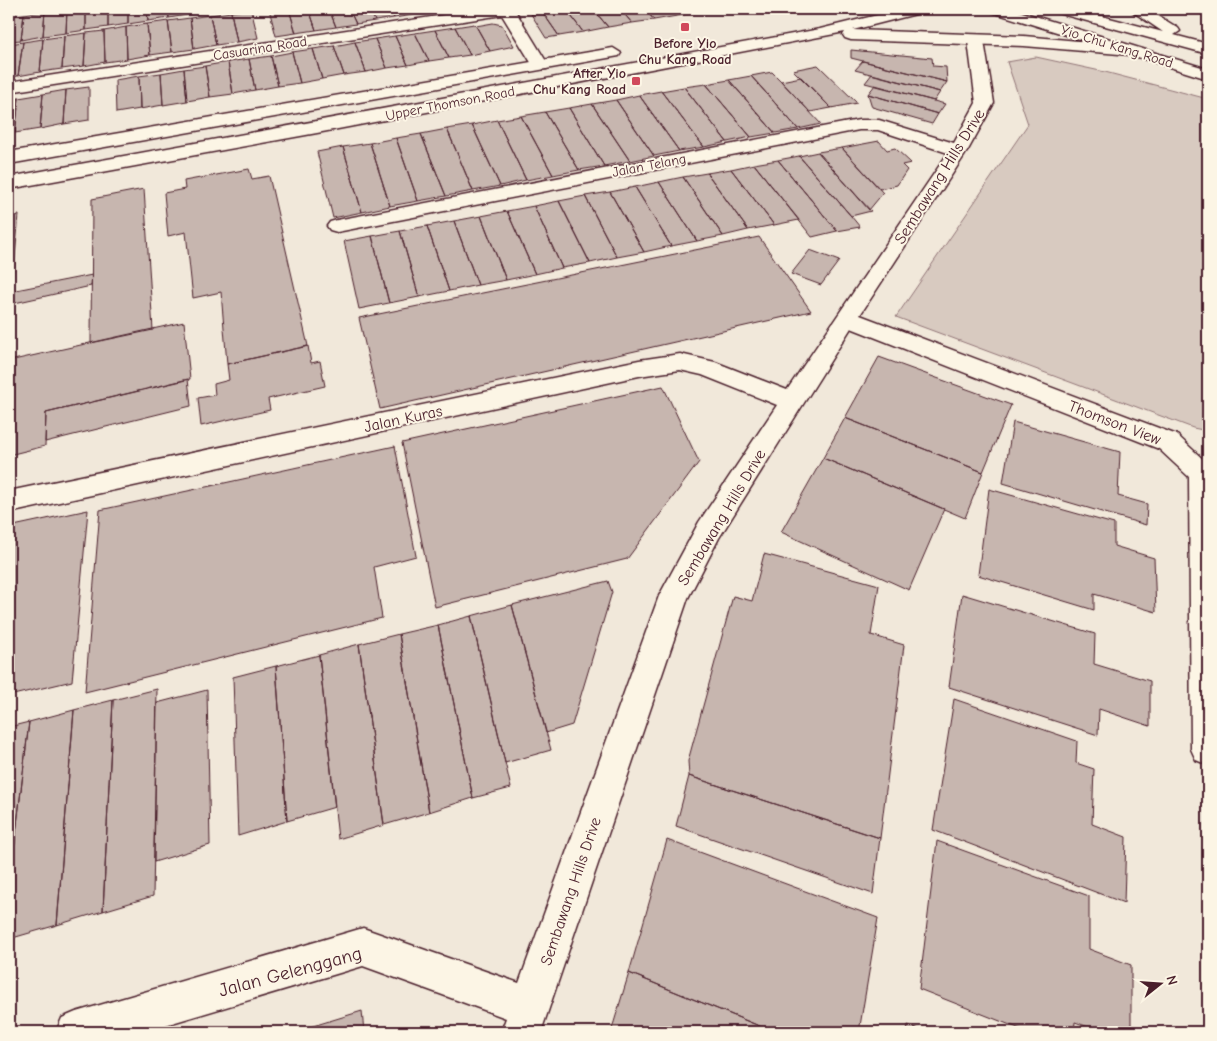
<svg xmlns="http://www.w3.org/2000/svg" width="1217" height="1041" viewBox="0 0 1217 1041" font-family="'Comic Neue',sans-serif">
<style>
.green{fill:#d8cac0;stroke:#917476}
.building{fill:#c7b6af;stroke:#4a1f2b}
.lines{fill:none;stroke-linecap:round;stroke-linejoin:round}
.minor-casing{stroke:#4a1f2b;stroke-width:3}
.primary-casing{stroke:#4a1f2b;stroke-width:3}
.minor{fill:#fcf5e5;fill-rule:evenodd}
.primary{fill:#fcf5e5;fill-rule:evenodd}
.poi-dot{fill:#d1495b;stroke:#fcf5e5;stroke-width:2}
.labels{text-anchor:middle;stroke-width:4;stroke-linejoin:round;paint-order:stroke}
.far-poi-label{font-size:14px;font-weight:bold;fill:#4a1f2b;stroke:#fcf5e5}
.far-street-label{font-size:14px;fill:#4a1f2b;stroke:#fcf5e5}
.street-label{font-size:16px;fill:#4a1f2b;stroke:#fcf5e5}
.near-street-label{font-size:19px;fill:#4a1f2b;stroke:#fcf5e5}
</style>
<rect width="100%" height="100%" fill="#f1e8da"/>
<filter id="ink" filterUnits="userSpaceOnUse"><feTurbulence type="fractalNoise" baseFrequency=".02" numOctaves="2"/><feDisplacementMap in="SourceGraphic" scale="10" xChannelSelector="R" yChannelSelector="G"/><feConvolveMatrix kernelMatrix="1 2 1 2 8 2 1 2 1" color-interpolation-filters="sRGB"/></filter>
<g filter="url(#ink)">
<!-- green -->
<path class="green" d="M1036,57L1105,72L1208,99V431L1193,428L896,317L1028,124L1007,62Z"/>
<!-- building -->
<path class="building" d="M67,9L66,33L43,36L45,11Z
M67,9H86V30L66,33Z
M86,9H108V27L86,30Z
M108,9H128V24L108,27Z
M128,9H147L148,21L128,24Z
M147,9H168L169,18L148,21Z
M168,9H186L187,15L169,18Z
M186,9H207L208,12L187,15Z
M251,9L258,38L237,42L231,12Z
M269,9H289L296,33L276,36Z
M289,9H309L316,30L296,33Z
M309,9H329L336,27L316,30Z
M329,9H349L356,24L336,27Z
M349,9H370L375,21L356,24Z
M370,9H390L394,18L375,21Z
M390,9H410L413,15L394,18Z
M410,9H430L432,12L413,15Z
M551,9H566L583,32L559,36L541,10Z
M566,9H593L608,27L583,32Z
M593,9H620L632,23L608,27Z
M620,9H645L654,20L632,23Z
M645,9H671L677,16L654,20Z
M671,9H697L700,12L677,16Z
M45,11L43,36L21,40L24,14Z
M231,12L237,42L216,45L210,15Z
M543,13L559,36L546,38L531,14Z
M24,14L21,40L9,41V16Z
M210,15L216,45L194,49L190,18Z
M190,18L194,49L172,52L168,21Z
M168,21L172,52L150,55L147,24Z
M493,23L502,25L514,46L490,51L476,26Z
M147,24L150,55L127,59L126,27Z
M474,24L476,26L490,51L470,55L455,27Z
M126,27L127,59L105,62L104,31Z
M455,27L470,55L449,58L435,30Z
M435,30L449,58L429,61L415,33Z
M104,31L105,62L84,66L86,33Z
M86,33L84,66L62,69L64,36Z
M415,33L429,61L408,65L395,36Z
M64,36L62,69L40,72L43,39Z
M395,36L408,65L387,68L375,39Z
M43,39L40,72L18,76L23,42Z
M375,39L387,68L366,72L355,42Z
M23,42L18,76L9,77V44Z
M355,42L366,72L344,75L334,46Z
M334,46L344,75L322,79L313,49Z
M313,49L322,79L300,83L292,52Z
M851,50L932,58L933,66L946,67L947,82L851,58Z
M292,52L300,83L278,86L271,56Z
M271,56L278,86L255,90L249,59Z
M249,59L255,90L233,94L228,62Z
M863,61L947,82L940,92L855,70Z
M228,62L233,94L210,97L205,66Z
M818,65L857,103L831,108L793,70Z
M205,66L210,97L187,101L184,69Z
M184,69L187,101L163,105L161,73Z
M772,72L781,81L821,124L798,129L751,76Z
M161,73L163,105L140,109L139,76Z
M872,74L940,92L934,101L865,83Z
M139,76L140,109L116,113L115,80Z
M751,76L798,129L775,133L729,80Z
M801,77L831,108L810,112L781,81Z
M729,80L775,133L751,137L706,84Z
M706,84L751,137L727,142L684,87Z
M875,85L934,101L945,104L938,114L868,94Z
M89,87V120L64,124L66,90Z
M684,87L727,142L704,147L661,91Z
M66,90L64,124L40,129L43,94Z
M661,91L704,147L679,151L639,95Z
M43,94L40,129L15,133L19,98Z
M868,94L938,114L932,124L872,107Z
M639,95L679,151L654,156L616,100Z
M19,98L15,133L9,134V99Z
M616,100L654,156L630,161L592,104Z
M592,104L630,161L604,166L569,108Z
M569,108L604,166L579,170L545,112Z
M545,112L579,170L553,175L521,116Z
M521,116L553,175L526,180L497,120Z
M497,120L526,180L500,186L472,125Z
M472,125L500,186L473,191L447,129Z
M447,129L473,191L446,196L421,134Z
M421,134L446,196L418,201L396,138Z
M396,138L418,201L390,206L370,143Z
M879,141L887,150L895,148L911,163L902,165L907,170L897,185L880,189L842,148Z
M370,143L390,206L362,212L343,147Z
M343,147L362,212L333,218L317,152Z
M842,148L883,193L869,210L818,152Z
M818,152L858,197L871,211L851,216L799,156Z
M799,156L851,216L860,227L837,231L778,160Z
M778,160L837,231L812,237L754,164Z
M754,164L799,220L774,225L731,169Z
M249,169L252,179L269,176L308,346L227,364L221,292L193,298L186,232L168,236L164,193L185,189L184,181Z
M731,169L774,225L748,230L707,173Z
M707,173L748,230L723,236L683,177Z
M683,177L723,236L697,241L659,182Z
M659,182L697,241L671,246L635,187Z
M635,187L671,246L644,252L610,192Z
M144,189L153,330L91,343L92,199Z
M610,192L644,252L617,257L585,196Z
M585,196L617,257L590,263L559,201Z
M559,201L590,263L562,268L534,206Z
M534,206L562,268L535,274L507,211Z
M507,211L535,274L506,280L481,216Z
M19,215L12,288L9,320V217Z
M481,216L506,280L478,285L454,221Z
M454,221L478,285L449,291L427,226Z
M427,226L449,291L419,297L400,231Z
M400,231L419,297L389,303L372,236Z
M372,236L389,303L359,309L344,241Z
M759,237L811,311L380,409L359,318Z
M810,250L839,261L821,285L791,274Z
M92,275L91,286L10,304L11,291Z
M184,322L190,379L46,413L45,446L9,455V361Z
M308,346L311,363L320,361L325,386L268,399L270,410L201,426L198,398L215,395L214,384L229,380L227,364Z
M879,357L1011,405L983,472L845,418Z
M188,379L191,406L45,442L46,413Z
M663,386L699,462L627,559L435,607L402,443Z
M845,418L983,472L965,518L823,458Z
M1013,422L1120,452L1118,496L1147,504L1146,525L1003,483Z
M395,446L416,556L374,567L382,618L85,692L100,510Z
M823,458L944,509L909,590L781,532Z
M989,489L1114,524V546L1154,558L1156,612L1094,594V610L978,575Z
M88,510L72,681L9,696V527Z
M764,554L879,585L871,635L904,645L880,838L689,776L688,761L733,596L752,601Z
M608,581L612,592L572,725L546,733L512,605Z
M962,594L1095,634L1094,664L1150,681V726L1099,709L1098,735L949,687Z
M512,605L551,750L505,763L471,616Z
M471,616L511,788L473,798L438,625Z
M438,625L473,798L429,812L399,634Z
M399,634L429,812L384,825L359,644Z
M359,644L384,825L338,839L319,655Z
M319,655L335,807L287,821L276,666Z
M276,666L287,821L238,836L233,677Z
M157,689L153,896L103,911L113,700Z
M207,690L210,845L154,862L157,703Z
M954,699L1077,741L1076,763L1094,769L1092,824L1126,837L1124,903L933,830Z
M113,700L103,911L57,925L74,710Z
M74,710L57,925L9,939V893L29,722Z
M29,722L9,893V727Z
M689,776L880,838L873,894L676,826Z
M667,840L878,918L859,1032H774L629,973Z
M937,841L1089,896V949L1131,965V1032H1102L1075,1022L1074,1032H1028L919,989Z
M629,973L774,1032H611Z
M362,1011L364,1032H301L300,1030Z
M908,1025L926,1032H907Z"/>
<g class="lines">
<defs>
<path id="minor" d="M483,9H518L516,12L549,66L547,69H535L502,15L9,92V82Z
M976,36L984,41L994,103L968,150L860,315L1177,435L1208,464V765L1196,760L1191,749L1189,477L1159,449L851,328L719,538L688,598L541,1032H501L506,1018L363,966L142,1032H56L62,1018L76,1012L363,928L519,983L659,596L699,522L777,405L702,375L680,370L639,376L9,513V491L639,360L680,354L715,362L787,390L948,153L878,130H859L337,232L330,230L327,226L330,222L337,220L859,120H879L954,143L976,103L968,41Z"/>
<path id="primary" d="M902,9H927L924,12L853,30L1024,36L1089,42L992,12L989,9H1012L1208,69V79L1131,55L1024,46L851,40L845,38L843,35L845,32L317,133L9,189V177L820,29Z
M1051,9H1075L1163,32L1129,9H1147L1178,28L1180,31L1174,35L1208,44V54L1054,12Z
M613,48L621,53L619,56L9,164V152Z"/>
</defs>
<!-- minor casing -->
<use href="#minor" class="minor-casing"/>
<!-- primary casing -->
<use href="#primary" class="primary-casing"/>
<!-- minor -->
<use href="#minor" class="minor"/>
<!-- primary -->
<use href="#primary" class="primary"/>
</g>
</g>
<!-- markers -->
<g class="poi-dot">
<rect x="680" y="22" width="10" height="10" rx="2.5"/>
<rect x="631" y="76" width="10" height="10" rx="2.5"/>
</g>
<g class="labels">
<!-- far-poi labels -->
<g class="far-poi-label">
<text x="685" y="48">Before Yio<tspan x="685" dy="16">Chu Kang Road</tspan></text>
<text x="626" y="78" text-anchor="end">After Yio<tspan x="626" dy="16">Chu Kang Road</tspan></text>
</g>
<!-- far-street labels -->
<g class="far-street-label">
<text transform="translate(1117 46) rotate(17)" y="5">Yio Chu Kang Road</text>
<text transform="translate(260 48) rotate(-9)" y="5">Casuarina Road</text>
<text transform="translate(450 103) rotate(-11)" y="5">Upper Thomson Road</text>
<text transform="translate(649 165) rotate(-11)" y="5">Jalan Telang</text>
</g>
<!-- street labels -->
<g class="street-label">
<text transform="translate(939 176) rotate(-58)" y="6">Sembawang Hills Drive</text>
<text transform="translate(403 418) rotate(-12)" y="6">Jalan Kuras</text>
<text transform="translate(1115 422) rotate(21)" y="6">Thomson View</text>
<text transform="translate(721 517) rotate(-59)" y="6">Sembawang Hills Drive</text>
<text transform="translate(570 891) rotate(-71)" y="6">Sembawang Hills Drive</text>
</g>
<!-- near-street labels -->
<g class="near-street-label">
<text transform="translate(290 971) rotate(-15)" y="7">Jalan Gelenggang</text>
</g>
</g>
<!-- margin -->
<rect width="1217" height="1041" fill="none" stroke="#fcf5e5" stroke-width="30"/>
<rect x="15" y="15" width="1187" height="1011" fill="none" stroke="#4a1f2b" stroke-width="2" filter="url(#ink)"/>
<!-- north arrow -->
<g transform="translate(1160 984) rotate(73)" stroke="#fcf5e5" stroke-width="4" paint-order="stroke">
<path d="M0-4L9 19L0 12L-9 19Z" fill="#4a1f2b"/>
<text y="-8" font-size="14" font-weight="bold" text-anchor="middle" fill="#4a1f2b">N</text>
</g>
</svg>
